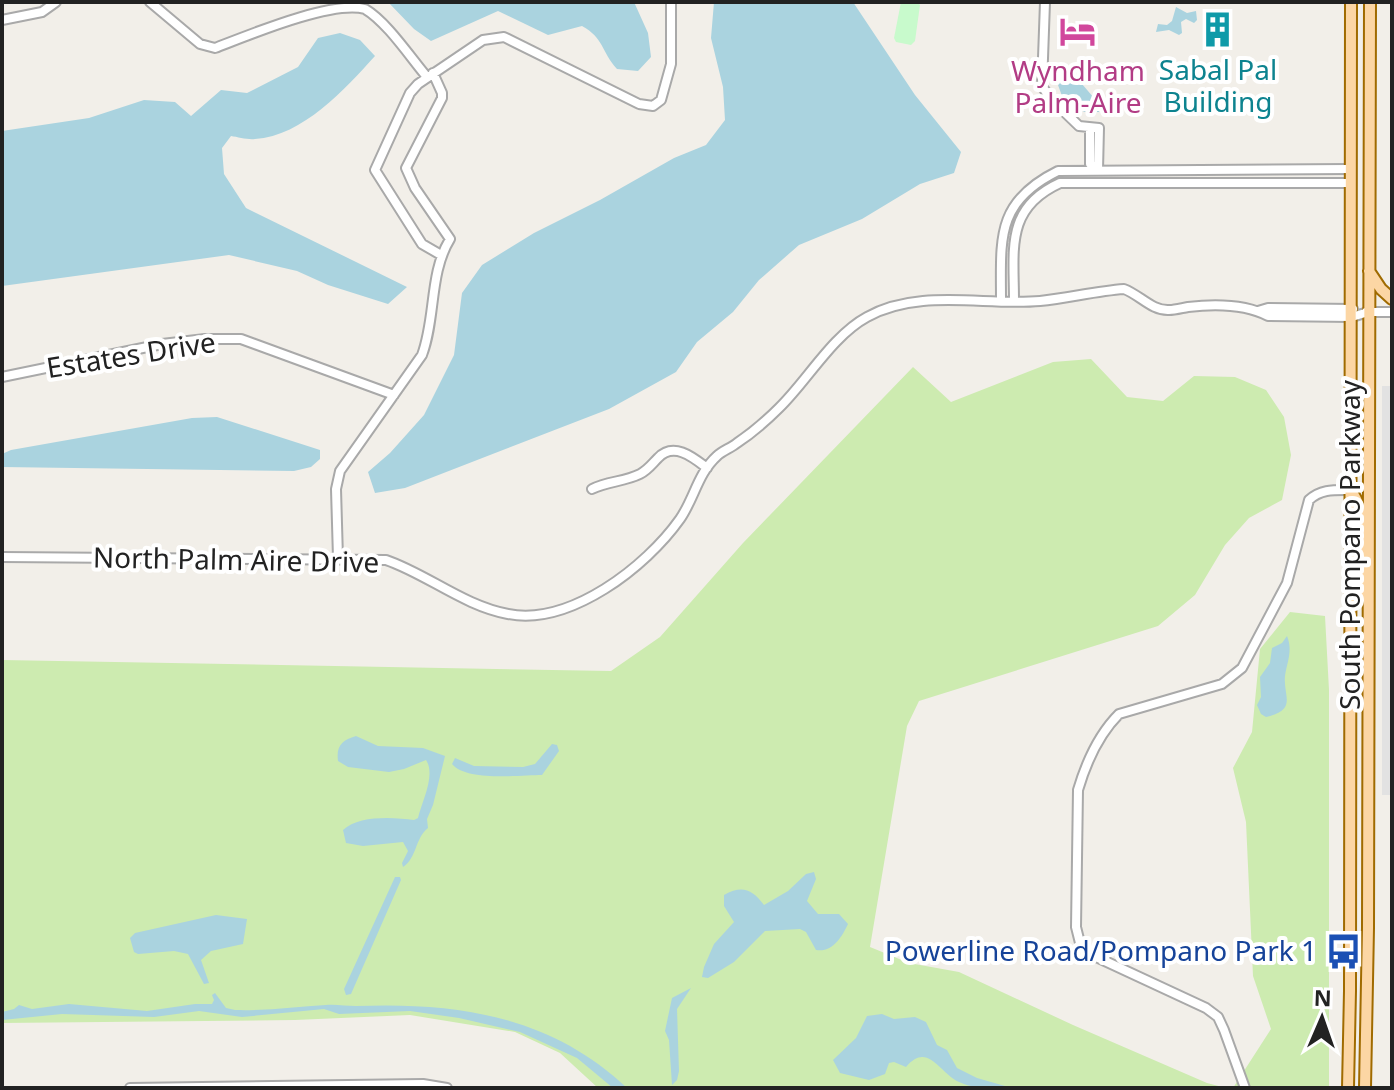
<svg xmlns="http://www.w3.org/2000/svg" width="1394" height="1090" viewBox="0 0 1394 1090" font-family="'Noto Sans',sans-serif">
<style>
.grass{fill:#cdebb0}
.park{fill:#c8facc}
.parking{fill:#e2e2e2}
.water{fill:#aad3df}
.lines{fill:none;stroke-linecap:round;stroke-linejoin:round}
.minor-casing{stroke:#a9a9a9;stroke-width:12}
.major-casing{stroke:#a06b00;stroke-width:14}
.minor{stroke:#fff;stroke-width:8}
.major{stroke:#fcd6a4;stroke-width:10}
.labels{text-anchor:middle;stroke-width:8;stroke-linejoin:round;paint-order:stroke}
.culture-label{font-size:28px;fill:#0d838f;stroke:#fff}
.hotel-label{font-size:28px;fill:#b23c85;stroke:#fff}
.street-label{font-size:28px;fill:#222;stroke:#fff}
.transit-label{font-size:28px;fill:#164399;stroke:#fff;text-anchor:end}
</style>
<rect width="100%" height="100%" fill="#f2efe9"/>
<!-- grass -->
<path class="grass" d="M1091,359L1127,397L1163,401L1194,376L1235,377L1266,390L1284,417L1291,455L1282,500L1249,518L1225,545L1195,595L1158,626L919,701L907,726L870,947L909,963L959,972L1073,1025L1207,1083L1226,1088H598L560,1053L515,1032L410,1015L295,1020L2,1023V660L611,671L660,637L743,543L913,367L951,402L1053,362Z
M1290,612L1325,616L1329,690V1088H1233L1271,1029L1253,976L1246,822L1233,768L1252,732L1260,649Z"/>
<!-- park -->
<path class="park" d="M901,2L918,3L920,5L915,41L911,45L896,42L894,38Z"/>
<!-- parking -->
<path class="parking" d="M1392,359V795H1382V386H1390Z"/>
<!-- water -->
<path class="water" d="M388,2H634L648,33L651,57L638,71L617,69C601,51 604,38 582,26L548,35L498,11L431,41L414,29Z
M714,2H853L915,95L961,152L954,173L920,184L862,219L799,245L759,280L733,312L697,342L676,372L609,409L405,488L375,493L368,472L390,453L424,415L454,355L462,293L482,265L534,233L600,200L674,158L706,145L725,120L723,87L711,38Z
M1176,7L1187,13L1196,11L1197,20L1194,23L1186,19L1181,22L1182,33L1179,35L1169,30L1156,32L1158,24L1167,25L1172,21Z
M340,33L360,40L375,56C345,89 303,136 255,139C248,140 238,137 231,136L222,148L224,174L246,208L407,287L388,304L328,285L297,271L229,255L2,286V131L89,118L144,100L175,102L191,116L221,90L247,93L298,67L318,38Z
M1064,78L1072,84H1082L1100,105L1099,112H1094L1089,106L1085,112L1075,108L1070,110L1060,99L1062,96L1058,85Z
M217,417L320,450V459L311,467L294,471L2,467V454L11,450L192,418Z
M1287,636C1293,651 1287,662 1285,676C1283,696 1298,710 1266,717L1261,714L1257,705L1261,697L1260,677L1270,663L1272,648L1282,643Z
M356,736L378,746L423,748L445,756L433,805L427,819L428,828C415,838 417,858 403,867L402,863L408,851L403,842L363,846L346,843L343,830C358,815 394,817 414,820L418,818C422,801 436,775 426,760L404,769L389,772L348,767L338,761C336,746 342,740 356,736Z
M552,744L557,745L559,751L542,775C520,775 467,782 452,764L455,758L474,766L523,767L535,764Z
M814,872L816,879L807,901L818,914H839L848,924C842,937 832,953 816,950L806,932L800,929L765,931L734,962L708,978L702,977L704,967L714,944L734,922L724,906V895C742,885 752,889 764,905L788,891L806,874Z
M395,877H400L401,880L351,994L346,995L344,989Z
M216,915L247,919L243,944L211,951L201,960L209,983L204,984L188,954L174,951L138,954L134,952L130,938L135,933Z
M691,988L677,1009L679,1071L677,1080L672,1085L669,1040L665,1031L672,998Z
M215,993L226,1008L235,1010C265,1011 296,1007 326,1005C335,1004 346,1006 356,1006C457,1002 551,1016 627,1088H613L577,1058L520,1032L459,1018L410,1011L339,1014L324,1009L242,1017L199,1011L154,1017L62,1014L2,1020V1012L14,1009L19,1005L32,1009L69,1004L147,1011L195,1004H212L214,1000L212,995Z
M882,1014L894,1019L915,1017L926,1022L937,1045L947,1050L957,1068L977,1078L1012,1088C994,1088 976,1090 959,1082C939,1073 928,1041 906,1067L894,1062L889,1063L885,1074L869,1080L840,1073L833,1060L856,1038L867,1016Z"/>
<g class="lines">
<defs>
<path id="minor" d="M150,2L200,44L215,48C249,35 332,0 365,9C387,22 410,57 427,77
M1045,2L1042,86L1050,98L1079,126L1099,128L1098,170
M2,20L42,12L56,2
M1090,128V164L1098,170
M441,255L422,244L375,170L410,93L418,84L483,40L504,37L639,104L653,106L661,100L671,64V2
M1001,301C1001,239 995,202 1058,171L1350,169
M1014,301C1014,249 1005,208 1060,183H1350
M1258,311L1268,308L1353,309
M1366,312H1392
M2,377L162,344L205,339H241L394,395
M592,489C608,481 624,482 640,474C648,470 652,464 658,458C674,441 694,458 707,468
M2,557L386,560C427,574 464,606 508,614C570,626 646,567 680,519C694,499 698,473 717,456C722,451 731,448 737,443C752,433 766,421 779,408C807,381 832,336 867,317C919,288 984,306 1040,301C1069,298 1096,291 1124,289C1140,295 1152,311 1169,310C1175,310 1182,308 1188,307C1214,304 1245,304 1268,316L1352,317L1368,312
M338,558L336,489L340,471L422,355C436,318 429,273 450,239L415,188L406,168L442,98V93L433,73
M130,1088L423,1084L447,1088
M1245,1088L1224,1030L1218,1017L1206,1008L1092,955L1080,943L1076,927L1078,790C1086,763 1099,734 1119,714L1222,684L1242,668L1287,583L1309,500C1321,489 1334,490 1350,490"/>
<path id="major" d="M1369,271L1381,289L1392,299
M1350,490C1375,519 1350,563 1366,597
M1348,1088L1350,991L1351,2
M1365,1088L1368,928L1370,2"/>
</defs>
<!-- minor casing -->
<use href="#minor" class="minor-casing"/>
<!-- major casing -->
<use href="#major" class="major-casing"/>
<!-- minor -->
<use href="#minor" class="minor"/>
<!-- major -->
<use href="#major" class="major"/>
</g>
<!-- icons -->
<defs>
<symbol id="building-bare" viewBox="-9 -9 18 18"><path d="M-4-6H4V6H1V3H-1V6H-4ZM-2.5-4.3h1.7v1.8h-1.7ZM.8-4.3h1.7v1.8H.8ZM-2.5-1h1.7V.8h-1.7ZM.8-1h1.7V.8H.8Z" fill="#0f9aa8" stroke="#fff" stroke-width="2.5" paint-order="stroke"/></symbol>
<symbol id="hotel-bare" viewBox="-9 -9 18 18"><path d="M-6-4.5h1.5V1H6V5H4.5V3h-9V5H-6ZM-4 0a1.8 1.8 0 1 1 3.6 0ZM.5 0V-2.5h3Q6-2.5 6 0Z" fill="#d1479c" stroke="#fff" stroke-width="2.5" paint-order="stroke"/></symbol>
<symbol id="bus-bare" viewBox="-9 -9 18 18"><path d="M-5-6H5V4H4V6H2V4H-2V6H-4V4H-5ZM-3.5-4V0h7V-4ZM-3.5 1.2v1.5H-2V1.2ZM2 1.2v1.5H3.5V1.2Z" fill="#1a4fb4" stroke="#fff" stroke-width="2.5" paint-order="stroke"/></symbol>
</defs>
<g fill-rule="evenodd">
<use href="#building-bare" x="1192" y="4" width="51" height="51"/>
<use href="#hotel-bare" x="1052" y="6" width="51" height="51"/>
<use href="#bus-bare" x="1318" y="926" width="51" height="51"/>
</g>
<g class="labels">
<!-- culture labels -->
<g class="culture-label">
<text x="1218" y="80">Sabal Pal<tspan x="1218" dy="32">Building</tspan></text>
</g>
<!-- hotel labels -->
<g class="hotel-label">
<text x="1078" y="81">Wyndham<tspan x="1078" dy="32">Palm-Aire</tspan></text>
</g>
<!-- street labels -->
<g class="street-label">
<text transform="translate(131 355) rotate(-9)" y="10">Estates Drive</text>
<text transform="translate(1350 545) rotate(-90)" y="10">South Pompano Parkway</text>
<text transform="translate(236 560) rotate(1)" y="10">North Palm Aire Drive</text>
</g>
<!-- transit labels -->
<g class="transit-label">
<text x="1317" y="961">Powerline Road/Pompano Park 1</text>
</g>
</g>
<!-- border -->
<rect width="1394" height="1090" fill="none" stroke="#222222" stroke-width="8"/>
<!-- north arrow -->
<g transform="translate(1322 1018) rotate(2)" stroke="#ffffff" stroke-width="6" paint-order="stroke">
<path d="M0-6L14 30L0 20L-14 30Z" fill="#222222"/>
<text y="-12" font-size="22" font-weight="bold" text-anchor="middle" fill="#222222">N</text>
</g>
</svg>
